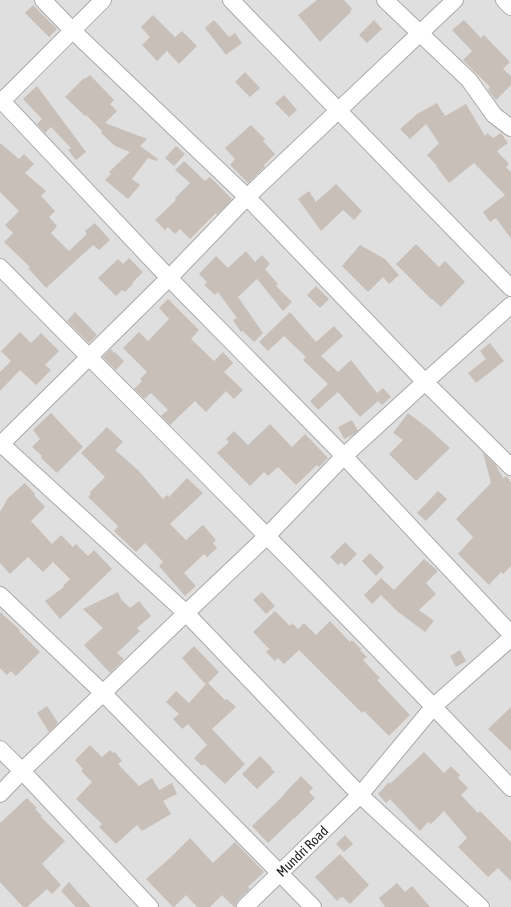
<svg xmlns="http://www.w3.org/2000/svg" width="511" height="907" viewBox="0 0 511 907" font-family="'Asap Condensed',sans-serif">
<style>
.residential{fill:#e0dfdf}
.building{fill:#c7bfb8}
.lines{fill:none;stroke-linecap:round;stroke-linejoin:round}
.minor-casing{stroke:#a9a9a9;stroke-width:18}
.minor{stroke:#fff;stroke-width:16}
.labels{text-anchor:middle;stroke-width:3.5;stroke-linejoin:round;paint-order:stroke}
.street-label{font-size:14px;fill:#222;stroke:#fff}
</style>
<rect width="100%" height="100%" fill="#f2efe9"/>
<!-- residential -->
<path class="residential" d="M0,0H511V907H0Z"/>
<!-- building -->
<path class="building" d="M317,0H344L352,9L350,11L351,12L320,42L298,15Z
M33,5L57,29L49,37L25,13Z
M153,15L175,37L182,31L197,46L179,64L167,51L157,61L142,45L150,37L141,27Z
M214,20L229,37L235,33L242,43L226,55L205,28Z
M374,20L382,29L367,43L359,35Z
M464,20L481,38L484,35L510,62L503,69L511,76V85L496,100L488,90L490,87L463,60L472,51L452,30Z
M245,72L260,88L250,97L235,82Z
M90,75L114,100L110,104L117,111L105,123L147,139L140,146L158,159L156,161L148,158L132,179L140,185L128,199L105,180L111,174L109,172L130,152L115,146L101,133L102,131L86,115L85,116L65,97L84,78L85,79Z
M37,86L86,152L76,160L68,150L71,148L51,127L45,133L37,124L42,119L23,99Z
M284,95L297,110L289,117L275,103Z
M437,103L445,116L466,104L485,136L487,133L493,138L501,133L508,143L497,151L509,164L506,167L511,172V239L496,218L490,222L483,212L505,195L474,163L449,183L436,166H437L427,155L439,143L426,124L410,139L400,129L417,114Z
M251,125L265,139L263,141L275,154L264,165L265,167L248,183L230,165L235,159L225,148Z
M0,143L19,159L24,154L34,164L25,173L46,191L41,196L55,211L49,217L57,226L51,233L69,251L87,234L85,231L95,223L110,240L99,250L93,245L46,288L28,268L30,267L4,242L13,233L5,225L19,211L0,192Z
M176,146L185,154L174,166L165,158Z
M184,161L205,181L210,177L232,199L217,215L216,213L190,239L180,229L175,234L168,227L165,230L155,220L176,200L175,198L190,183L175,170Z
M336,184L362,211L354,220L343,210L321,231L298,199L309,191L316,202Z
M416,244L439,267L445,261L465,282L441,307L432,299V300L396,264Z
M360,245L385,259L399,275L389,284L383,277L368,292L342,266Z
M246,251L255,262L262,255L270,264L265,269L278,284L276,286L292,302L283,311L257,279L238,297L263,333L254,342L243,331L241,332L233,320L237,318L218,292L215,295L204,285L207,282L199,274L216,256L228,268Z
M129,258L143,272L132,283L133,284L125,292L122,290L116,296L98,278L118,259L123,264Z
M316,286L329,299L320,308L307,295Z
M168,299L199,330L191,339L214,361L223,352L233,363L224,372L243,390L234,399L226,391L206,412L195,401L170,425L161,416L168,410L151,393L144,399L134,389L142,381L140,379L147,372L123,348L139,332L148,341L169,319L159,308Z
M75,312L97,335L89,343L67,321Z
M290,312L316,342L334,326L343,336L321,356L338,372L351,360L377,393L383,388L391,397L382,405L378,401L360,417L338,392L318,410L310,401L328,384L303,360L306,357L284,336L268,351L259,342Z
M20,332L31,343L41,333L59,351L45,365L51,370L36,385L20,370L0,391V372L11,361L1,351Z
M490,343L504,361L476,383L468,373L486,359L480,351Z
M111,349L114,353L115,352L124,361L116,370L103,357Z
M51,413L83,447L57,473L41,458L42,456L32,447L40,439L33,430Z
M408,413L429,429L450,448L416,481L389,454L403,440L393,433Z
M352,420L358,431L353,435L344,439L338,427Z
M270,424L292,447L305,434L328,458L319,467L317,465L296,485L278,467L268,476L264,472L250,486L217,453L229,442L226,439L234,431L248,445Z
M107,427L123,442L115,450L138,470L163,499L167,495L169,497L187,478L203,493L170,524L186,540L203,525L216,540L213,543L217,548L207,557L204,554L184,573L196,586L185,596L159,566L163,562L145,543L136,552L114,531L118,526L88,497L91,494L90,492L105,477L81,453Z
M483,453L495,464L503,478L507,476L511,483V566L503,574L501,572L489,585L458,554L473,537L456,519L491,483Z
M25,483L35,494L34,495L45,507L31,521L52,544L61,535L73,547L76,544L88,556L94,550L112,569L60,619L45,601L64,587L63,586L70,579L53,562L43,572L28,557L10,574L0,563V512L8,498Z
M438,491L447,499L426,521L417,513Z
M345,542L357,554L345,566L341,562L338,565L330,557Z
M370,553L384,567L376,576L362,561Z
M424,559L438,571L426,583L436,594L419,610L434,621L425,632L397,611L381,595L372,604L364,595L381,578L394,590Z
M118,592L121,599L130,608L139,601L151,616L137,628L140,631L117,653L124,659L110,673L84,645L103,628L83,609Z
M262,592L275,606L266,614L253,600Z
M275,611L290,626L292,623L298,629L304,623L316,635L330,621L350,642L352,640L361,649L360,650L367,657L363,660L380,678L377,680L410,715L389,736L364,711L362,713L299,650L284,664L278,658L275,661L266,652L269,649L253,632Z
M0,612L20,630L19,631L40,652L16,676L11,671L7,675L0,668Z
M194,646L219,672L208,683L225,700L227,699L236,707L212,729L245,764L225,784L204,764L202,766L194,758L207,745L188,724L182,729L173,719L179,714L166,702L176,691L189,703L207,683L206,685L182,658Z
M460,650L466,661L456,667L450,656Z
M47,706L58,723L49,732L37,713Z
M511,707V751L488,729Z
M90,745L102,757L110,750L113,753L115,752L122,761L118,764L139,786L152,778L159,790L172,783L177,794L163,801L171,814L142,831L137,825L116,844L99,827L102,824L76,799L92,782L81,771L83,769L75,760Z
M424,752L444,773L451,766L460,775L458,778L468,788L461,795L478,813L480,811L511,842V881L498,868L488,877L458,847L467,838L444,811L431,824L428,822L420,831L390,799L386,803L378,794L389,782L390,784Z
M260,756L272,768L271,769L275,772L257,789L242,774Z
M301,776L313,788L309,792L315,798L295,818H294L268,843L252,826L284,795V794Z
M27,798L37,808L35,809L42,816L41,817L65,841L42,864L61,885L52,894L47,889L27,907H23L0,882V823Z
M345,835L353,844L344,852L336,844Z
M190,838L213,863L235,842L264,872L248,887L250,889L238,900L236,904V907H234L222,895L210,907H197L186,895L174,907H173L146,879L170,858Z
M340,854L369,885L350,904L343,897L342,898L341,897L337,901L315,877Z
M69,882L91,907H76L61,891Z
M397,883L405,892L412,886L430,907H385L379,898Z"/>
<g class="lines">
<defs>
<g id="minor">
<path d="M43,0L72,30L247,197L425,382L511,467"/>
<path d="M231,0L511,288"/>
<path d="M385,0L469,80L494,115L511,128"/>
<path d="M504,0L511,7"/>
<path d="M0,99L169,278L344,456L511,634"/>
<path d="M0,103L103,0"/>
<path d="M0,267C171,440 344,611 511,788"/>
<path d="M0,443L186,613L360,795L481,907"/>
<path d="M0,445L169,278L247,197L455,0"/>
<path d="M0,595L103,693L313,907"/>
<path d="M0,749L22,771L150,907"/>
<path d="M0,794L22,771L186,613L267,536L344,456L425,382L511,305"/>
<path id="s1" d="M245,907L360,795L434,706L511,638"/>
</g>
</defs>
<!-- minor casing -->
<use href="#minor" class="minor-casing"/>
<!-- minor -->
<use href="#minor" class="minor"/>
</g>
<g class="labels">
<!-- street labels -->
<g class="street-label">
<text dy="5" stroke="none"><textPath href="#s1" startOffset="80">Mundri Road</textPath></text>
</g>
</g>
</svg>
